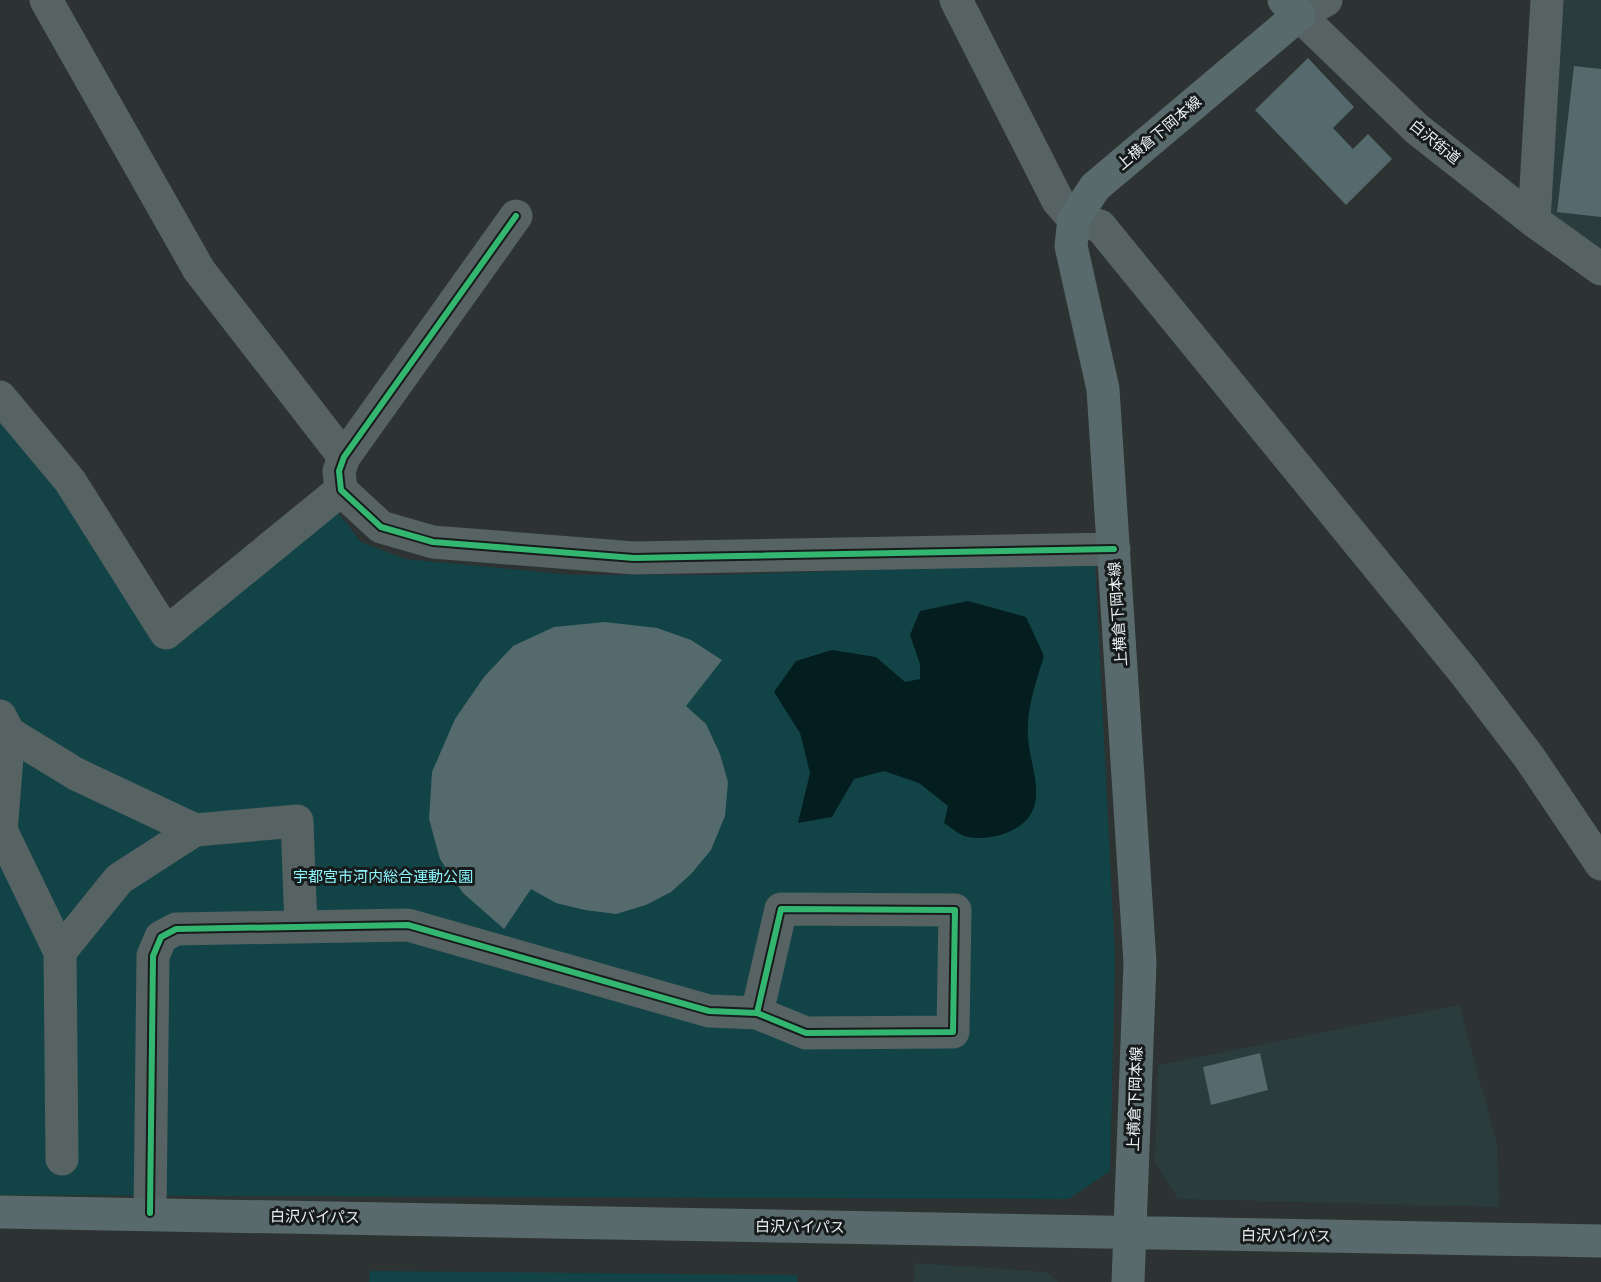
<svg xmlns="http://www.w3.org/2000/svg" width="1601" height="1282" viewBox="0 0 1601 1282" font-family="Barlow,'Noto Sans JP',sans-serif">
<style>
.built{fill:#2a3c3c}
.green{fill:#124447}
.water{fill:#041d1f}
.building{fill:#546a6c}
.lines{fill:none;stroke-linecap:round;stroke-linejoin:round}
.minor{stroke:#576263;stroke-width:33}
.major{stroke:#586a6b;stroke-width:33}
.cycleway-casing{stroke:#171b1c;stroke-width:10}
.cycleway{stroke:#33b770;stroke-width:6}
.labels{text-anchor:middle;stroke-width:6;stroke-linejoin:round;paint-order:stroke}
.street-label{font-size:15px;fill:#eaf1f1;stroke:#171b1c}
.park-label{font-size:15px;fill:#8bf6fd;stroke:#171b1c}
</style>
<rect width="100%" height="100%" fill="#2d3232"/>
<!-- built -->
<path class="built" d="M1555,0H1601V254L1540,209Z
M1459,1005L1497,1144L1499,1207L1178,1199L1155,1163L1158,1065Z
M915,1263L1047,1272L1058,1282H913Z"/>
<!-- green -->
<path class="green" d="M0,410L165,641L333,506L361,542L405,559L573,575H716L1095,563L1115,958L1110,1171L1069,1199L0,1195Z
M370,1271L798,1275L797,1282H369Z"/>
<!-- water -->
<path class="water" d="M968,601L1026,617L1044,656C1036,682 1026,710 1028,737C1029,758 1041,786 1034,807C1026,832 991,841 968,837C960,836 951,827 944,823L948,806L919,783L884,771L854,779L832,817L798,823L810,773L800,733L774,692L796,661L832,650L876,657L905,682L920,679V664L910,635L920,611Z"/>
<!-- building -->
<path class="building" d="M1308,58L1354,107L1333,128L1353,149L1368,134L1392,159L1346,205L1255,110Z
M1574,66L1601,69V217L1557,212Z
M605,622L657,628L691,640L722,660L686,706L706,724L720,754L728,782L725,816L711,850L691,874L671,892L646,905L616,914L585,910L556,903L531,889L504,929L463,893L440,859L429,819L432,772L455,719L484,677L513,646L554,627Z
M1260,1053L1268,1090L1211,1105L1203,1067Z"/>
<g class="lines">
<!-- minor -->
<path class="minor" d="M46,0L199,270L344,457
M956,0L1058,201L1074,219L1100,226L1465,673L1529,757L1601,864
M1326,0L1299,15L1417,129L1534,221L1601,269
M516,216L344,457L339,471L341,490L381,527L433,542L634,558L1114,549
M1534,221L1547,0
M0,397L70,481L166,633L341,490
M0,716L9,733L76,774L195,830L297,821L301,927
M1,830L60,952L62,1159
M0,844L9,733
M60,952L119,879L195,830
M150,1213L153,956L161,937L176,929L408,925L709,1011L757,1013L781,909L955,910L953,1032L806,1033L757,1013"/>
<!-- major -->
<path class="major" d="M0,1212L1601,1241
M1128,1282L1140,963L1103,389L1071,246L1074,219L1095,187L1299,15L1284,0"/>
<defs>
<path id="cycleway" d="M516,216L344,457L339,471L341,490L381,527L433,542L634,558L1114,549
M150,1213L153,956L161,937L176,929L408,925L709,1011L757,1013L781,909L955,910L953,1032L806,1033L757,1013"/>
</defs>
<!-- cycleway casing -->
<use href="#cycleway" class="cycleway-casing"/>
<!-- cycleway -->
<use href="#cycleway" class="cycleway"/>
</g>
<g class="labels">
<!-- street labels -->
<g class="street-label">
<text transform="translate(1159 133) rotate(-40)" y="5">上横倉下岡本線</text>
<text transform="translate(1435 142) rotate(39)" y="5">白沢街道</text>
<text transform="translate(1118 614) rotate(-94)" y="5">上横倉下岡本線</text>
<text transform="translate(1135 1099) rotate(-88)" y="5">上横倉下岡本線</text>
<text transform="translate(315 1217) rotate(1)" y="5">白沢バイパス</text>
<text transform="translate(800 1227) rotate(1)" y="5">白沢バイパス</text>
<text transform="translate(1286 1236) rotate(1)" y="5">白沢バイパス</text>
</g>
<!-- park labels -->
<g class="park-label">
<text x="383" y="882">宇都宮市河内総合運動公園</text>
</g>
</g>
</svg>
